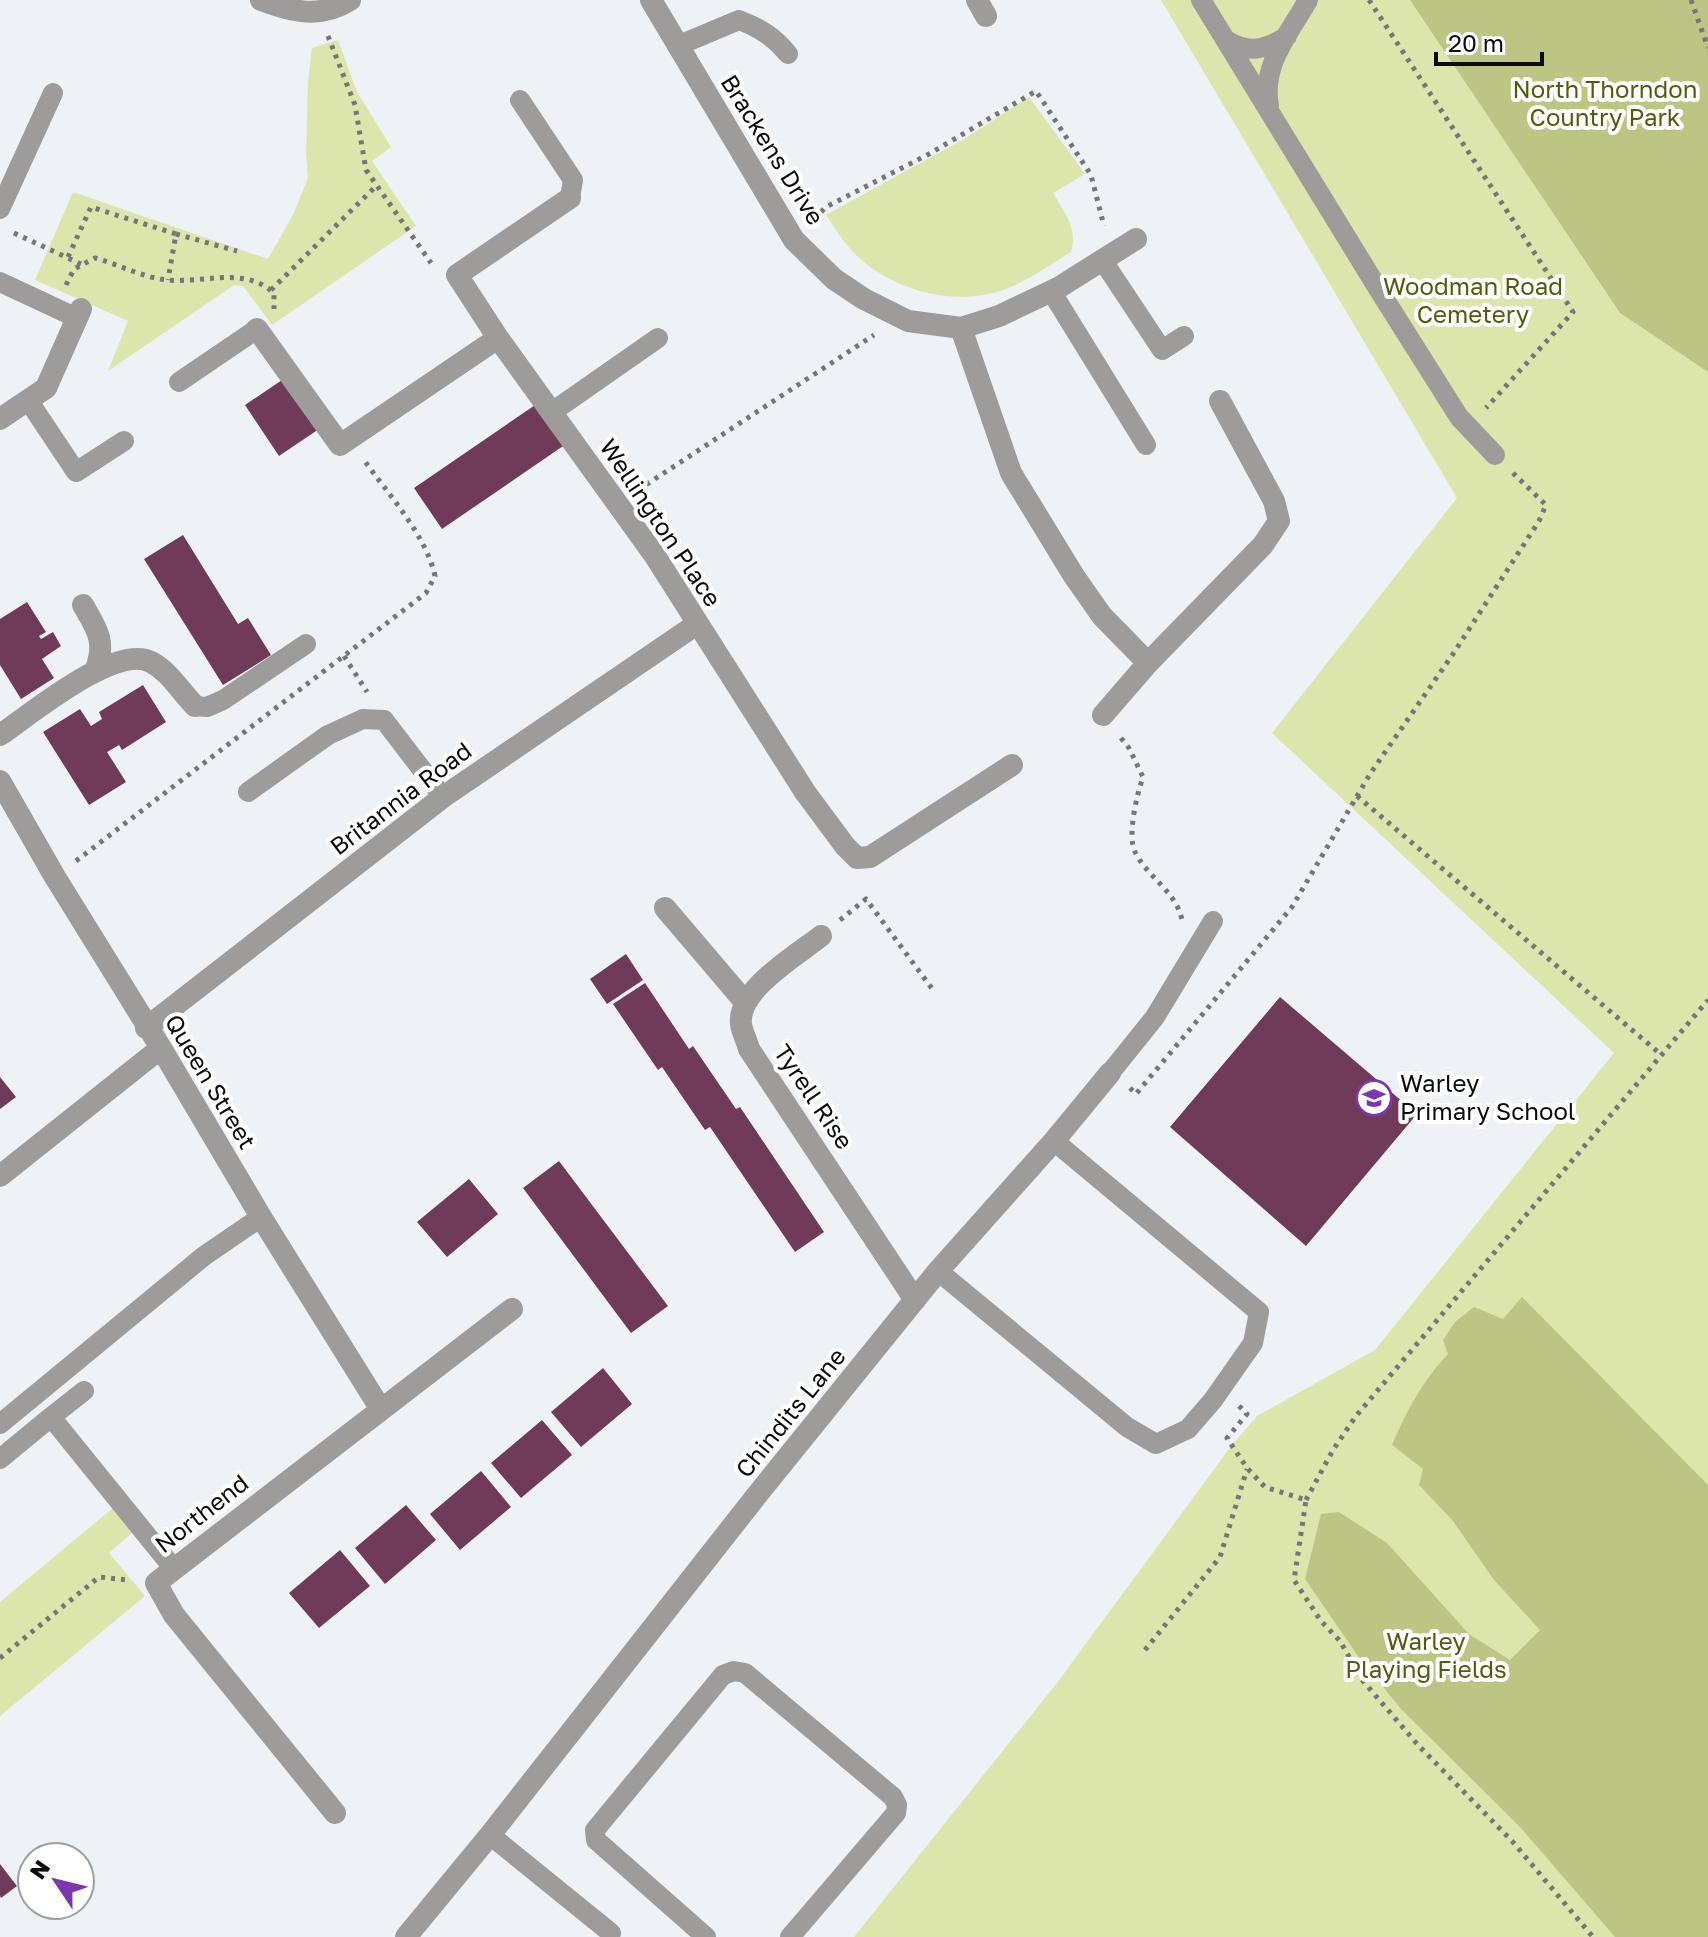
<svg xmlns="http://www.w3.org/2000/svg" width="1708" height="1937" viewBox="0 0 1708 1937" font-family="'Golos Text',sans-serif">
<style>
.green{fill:#dce5ac}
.forest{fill:#bcc584}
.building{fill:#703a59}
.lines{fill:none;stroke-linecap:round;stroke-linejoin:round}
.path{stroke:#74767a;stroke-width:5;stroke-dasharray:4 6;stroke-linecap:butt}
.service{stroke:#9e9c9a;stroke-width:20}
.minor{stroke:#9e9c9a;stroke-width:22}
.labels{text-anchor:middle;stroke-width:8;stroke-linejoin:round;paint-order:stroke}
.park-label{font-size:24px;fill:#545b11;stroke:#fff}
.street-label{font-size:24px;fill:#0b0c0e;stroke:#fff}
.poi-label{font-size:24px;fill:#0b0c0e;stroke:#fff;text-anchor:start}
</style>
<rect width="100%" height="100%" fill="#eef1f6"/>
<!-- green -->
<path class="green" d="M1161,0H1410L1620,313L1708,372V1937H854L1057,1683L1232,1445L1257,1416L1375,1350L1614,1053L1272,733L1457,498Z
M338,40L357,92L391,147L372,161L416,226L272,325L243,286L234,285L108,371L128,321L35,280L73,192L268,259L293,215L308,178L306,154L308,82L312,48Z
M1029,97L1085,174L1053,193C1065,214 1078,227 1071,252C1050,265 1029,280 1006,289C953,309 883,289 847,245C839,236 833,225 826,215L966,138Z
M113,1508L133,1532L109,1553L145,1596L0,1716V1602Z"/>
<!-- forest -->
<path class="forest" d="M1410,0H1708V372L1620,313Z
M1522,1297L1708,1485V1937H1615L1521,1828L1401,1709L1358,1656L1305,1579L1321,1514L1339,1512L1387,1543L1469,1634L1510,1660L1540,1630L1494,1580L1453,1521L1419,1485L1423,1469L1392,1445C1408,1409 1421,1383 1448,1354L1443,1340L1455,1322L1474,1307L1503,1319Z"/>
<!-- building -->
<path class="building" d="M285,378L319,429L279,456L245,405Z
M541,401L569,442L442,529L414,488Z
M183,535L238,624L248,618L271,655L223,685L144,559Z
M27,602L46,632L39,636L41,639L53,632L61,646L42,659L54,678L21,699L0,665V619Z
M143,685L166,722L122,750L119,745L107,752L126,782L89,805L43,732L80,709L91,726L102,719L99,712Z
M626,954L643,980L607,1004L590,979Z
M645,983L689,1049L693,1046L736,1109L740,1107L824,1232L795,1252L710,1127L705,1130L662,1067L658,1070L613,1004Z
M1280,997L1417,1114L1306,1246L1170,1127Z
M0,1077L16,1097L0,1109Z
M559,1161L668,1306L631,1333L523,1188Z
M469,1179L498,1214L447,1257L417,1222Z
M603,1368L632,1404L581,1447L551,1412Z
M542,1420L572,1455L521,1498L491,1463Z
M481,1471L511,1507L460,1550L430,1514Z
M406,1505L436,1540L385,1584L355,1548Z
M340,1550L370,1586L319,1628L289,1593Z
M0,1864L17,1886L1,1898L0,1896Z"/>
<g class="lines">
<!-- path -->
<path class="path" d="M1369,0L1573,312L1486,408
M1691,0L1708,48
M328,36L355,105L366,170L431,263
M814,219L826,207L929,154L1036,91L1091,175L1104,226
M14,233L81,264
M176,234L237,251
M68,257L91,207L176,234L168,280
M66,285L74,269L95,258C117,264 138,275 160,279C199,286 242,264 274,293V309
M271,290L376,186
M638,490L874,335
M344,656L367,692
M1121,738L1129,748L1143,777C1137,794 1127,835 1135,852C1148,878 1176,891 1182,920
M1357,796L1658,1052
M76,861L426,593L435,576C426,535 388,494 364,460
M840,920L866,899L933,990
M1130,1088L1136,1094L1292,907L1370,774L1453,654L1539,521L1546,505L1512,472
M1239,1406L1247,1414L1227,1438L1247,1468L1265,1487L1306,1500L1294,1580L1321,1621L1340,1641L1363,1681L1418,1745L1512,1841L1593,1937
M1306,1500L1333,1450L1356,1416L1708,1000
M1145,1650L1220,1557L1247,1469
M0,1658L99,1577L128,1580"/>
<!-- service -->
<path class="service" d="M1201,0L1377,287L1459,417L1495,455
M1226,40C1248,54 1266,50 1287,36
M677,46L739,20C760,28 774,37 788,54
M520,100L573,180L570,198
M1269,106C1261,65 1289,34 1308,0
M0,209L53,93
M1103,261L1162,350L1184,336
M0,282L77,318
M1051,291L1146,445
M179,382L257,329
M28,400L76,472L124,441
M552,412L658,338
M195,706L207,707L223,700L306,644
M248,792L328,735L363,719L384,720L443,797
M1110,1073L1155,1017L1213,921
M938,1271L1127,1427L1156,1444L1188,1429L1213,1400L1253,1343L1259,1312L1054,1141
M51,1417L84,1391
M0,1424L204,1256L261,1217
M0,1459L51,1417L174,1569
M490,1835L611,1933
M706,1937L596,1840L595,1830L723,1675L734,1671L745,1673L893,1797L897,1805L896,1813L790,1937"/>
<!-- minor -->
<path class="minor" d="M261,0C293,12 320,19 350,0
M651,0L794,240L834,279L864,299L908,321L961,328L999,316L1058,288L1136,239
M977,0L986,16
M570,198L457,275L498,338L655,556L805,792L845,846L857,858L870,857L1012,765
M961,328L1011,473L1074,576L1102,616L1148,663
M257,329L340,445L498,338
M0,419L46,388L81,309
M83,605C97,629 106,641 96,669
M1103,715L1148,663L1263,545L1279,521L1274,501L1220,401
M0,735C31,714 116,643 151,662C170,672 180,691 195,706
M0,781L55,877L161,1048L261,1217L380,1408
M665,908L745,1002
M821,936C797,955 737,990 741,1024C742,1032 747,1041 749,1049L915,1300
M146,1028L443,797L697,624
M0,1176L161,1048
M335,1813L174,1615L156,1583L512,1309
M406,1937L490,1835L757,1495L938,1271L1054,1141L1110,1073"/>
</g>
<!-- icons -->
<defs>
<symbol id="school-ring" viewBox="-11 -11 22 22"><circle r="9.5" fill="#fff" stroke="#7b37ab" stroke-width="1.5"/><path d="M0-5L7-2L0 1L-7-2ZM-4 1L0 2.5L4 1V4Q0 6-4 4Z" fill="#7b37ab"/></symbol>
</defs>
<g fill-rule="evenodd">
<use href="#school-ring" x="1354" y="1078" width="40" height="40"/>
</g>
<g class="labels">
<!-- park labels -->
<g class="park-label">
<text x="1605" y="98">North Thorndon<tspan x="1605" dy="28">Country Park</tspan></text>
<text x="1473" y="295">Woodman Road<tspan x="1473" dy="28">Cemetery</tspan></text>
<text x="1426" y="1650">Warley<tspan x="1426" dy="28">Playing Fields</tspan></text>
</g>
<!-- street labels -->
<g class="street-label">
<text transform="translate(772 150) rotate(58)" y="8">Brackens Drive</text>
<text transform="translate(660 523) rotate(56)" y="8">Wellington Place</text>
<text transform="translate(401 799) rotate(-37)" y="8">Britannia Road</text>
<text transform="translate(210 1082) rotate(59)" y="8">Queen Street</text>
<text transform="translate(813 1097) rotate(56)" y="8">Tyrell Rise</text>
<text transform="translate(791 1413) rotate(-51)" y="8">Chindits Lane</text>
<text transform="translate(202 1514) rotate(-38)" y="8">Northend</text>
</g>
<!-- poi labels -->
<g class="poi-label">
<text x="1400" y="1092">Warley<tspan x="1400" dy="28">Primary School</tspan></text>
</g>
</g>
<!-- north arrow -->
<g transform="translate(56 1881) rotate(305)"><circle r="38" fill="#ffffff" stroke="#9d9e9f" stroke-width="2"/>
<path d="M0-6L14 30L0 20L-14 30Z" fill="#7b37ab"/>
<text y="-12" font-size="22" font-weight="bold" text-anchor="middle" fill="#0b0c0e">N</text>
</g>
<!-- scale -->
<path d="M1436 52v12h106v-12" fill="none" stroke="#0b0c0e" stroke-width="4"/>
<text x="1448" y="52" font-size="24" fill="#0b0c0e" stroke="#ffffff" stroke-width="6" paint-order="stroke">20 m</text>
</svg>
